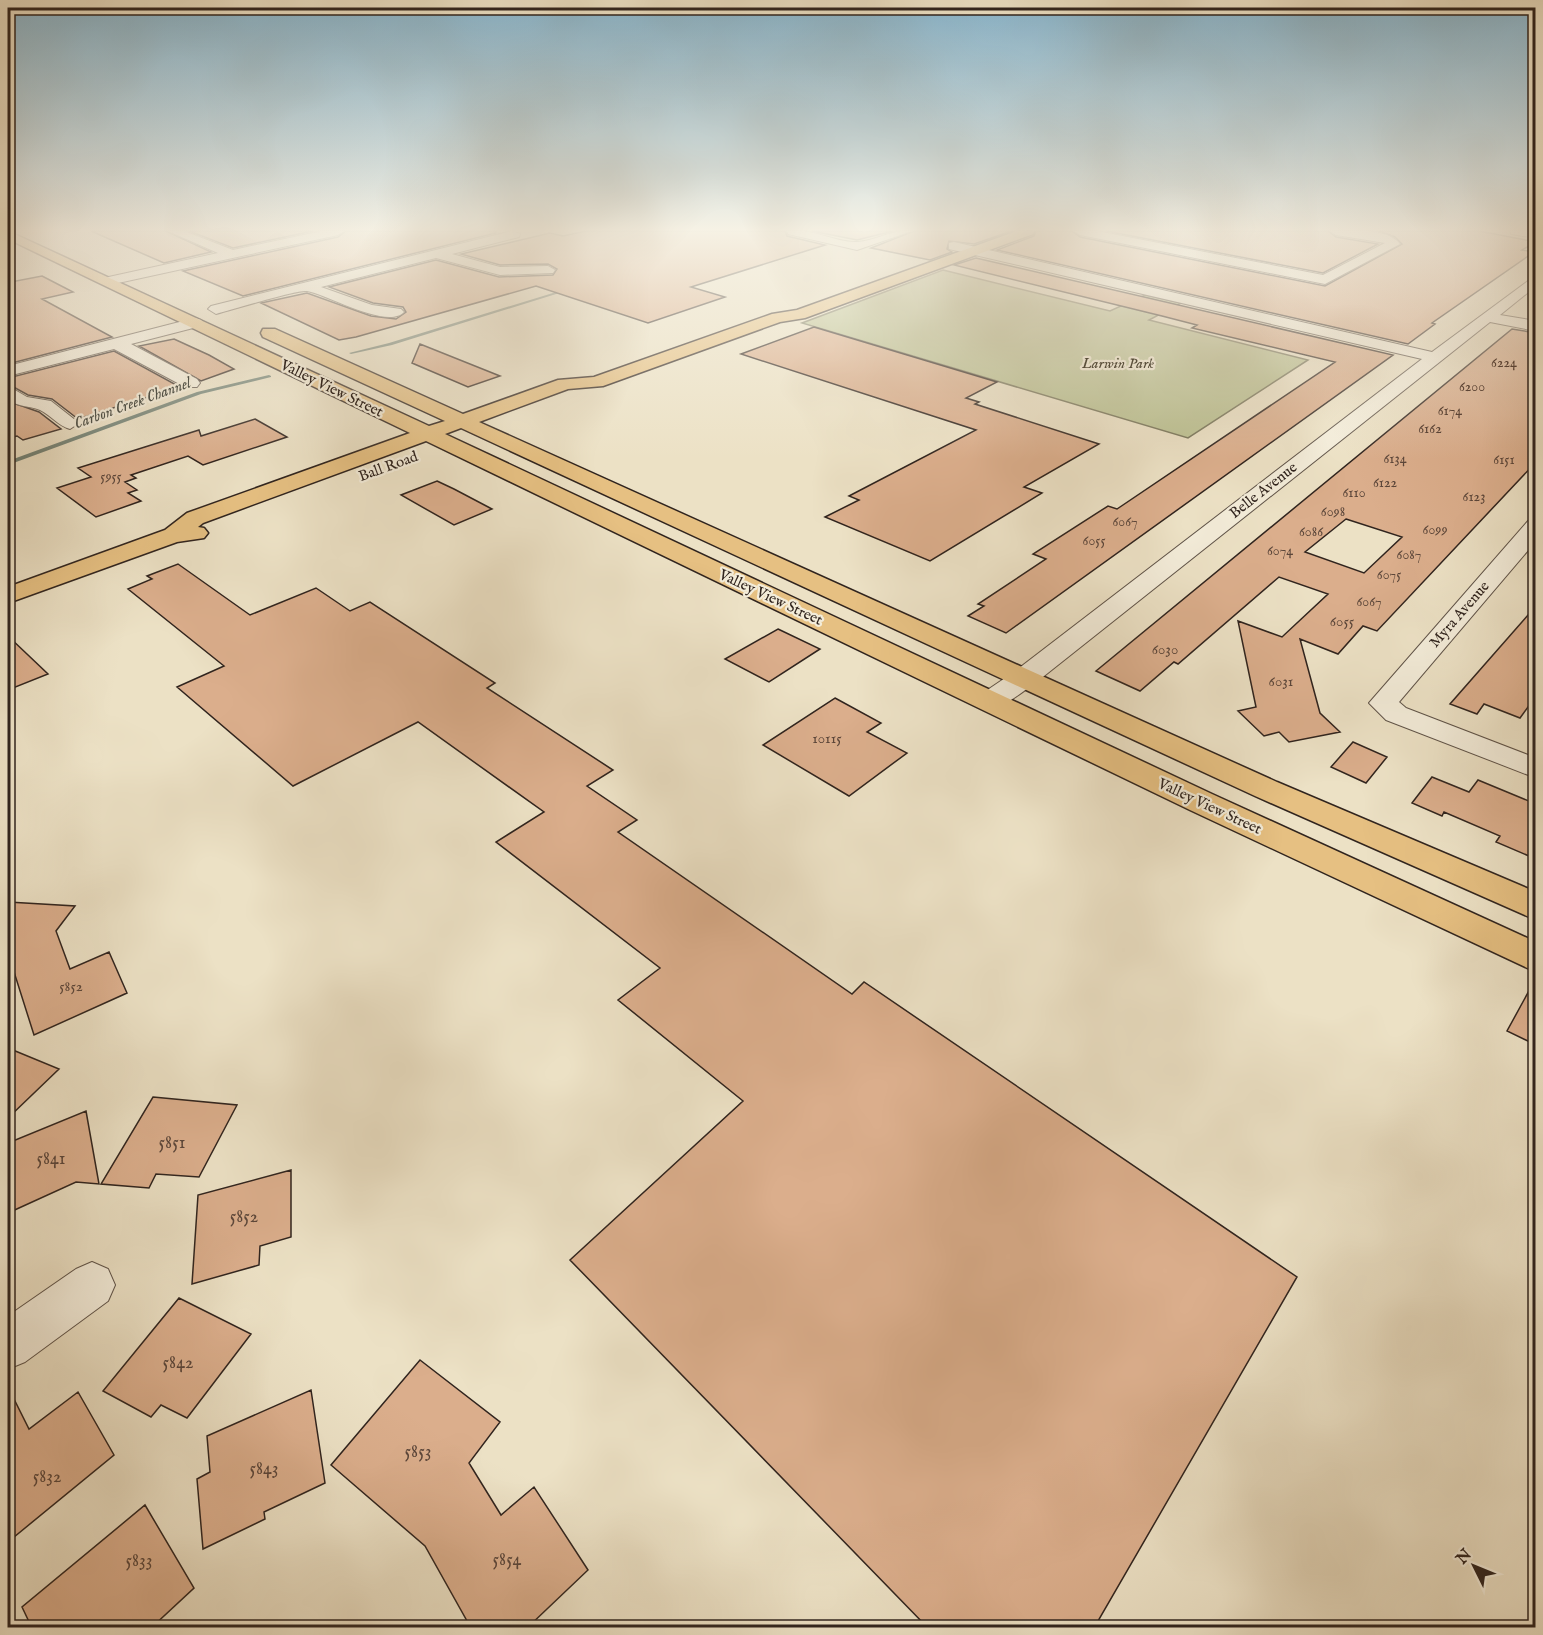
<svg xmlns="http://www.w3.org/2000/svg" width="1543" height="1635" viewBox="0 0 1543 1635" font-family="'IM FELL English',serif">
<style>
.green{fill:#bcc292;stroke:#767358;stroke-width:1.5}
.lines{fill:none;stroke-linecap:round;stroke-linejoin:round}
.stream{fill:#708074;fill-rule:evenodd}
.building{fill:#dbae8c;stroke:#30241e;stroke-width:1.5;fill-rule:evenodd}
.minor-casing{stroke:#5f5348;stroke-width:2}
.major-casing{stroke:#30241e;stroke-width:3}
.minor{fill:#f3ecd9;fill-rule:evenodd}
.major{fill:#e6c082;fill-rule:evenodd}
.labels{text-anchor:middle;stroke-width:4.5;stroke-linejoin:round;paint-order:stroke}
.far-number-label{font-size:14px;fill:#5b463a}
.far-park-label{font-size:15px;font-style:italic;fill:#534c3b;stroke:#f3ecd9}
.far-street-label{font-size:15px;fill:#30241e;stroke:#f3ecd9}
.number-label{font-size:15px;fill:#5b463a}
.far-water-label{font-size:16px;font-style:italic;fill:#505249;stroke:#f3ecd9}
.near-number-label{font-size:18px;fill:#5b463a}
</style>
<rect width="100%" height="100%" fill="#ece1c5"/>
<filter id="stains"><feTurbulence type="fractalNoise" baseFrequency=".00333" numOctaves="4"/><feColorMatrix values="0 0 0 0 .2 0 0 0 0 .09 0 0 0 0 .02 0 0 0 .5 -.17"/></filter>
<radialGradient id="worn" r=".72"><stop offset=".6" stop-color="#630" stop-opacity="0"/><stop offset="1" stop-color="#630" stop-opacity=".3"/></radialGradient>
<!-- green -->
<path class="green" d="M943,270L1110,311L1145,295L1181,303L1149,320L1308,360L1188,438L802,323Z"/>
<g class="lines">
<!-- stream -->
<path class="stream" d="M566,289L569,290L392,345L351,354L349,353L389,343Z
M269,375L271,376V377L201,394L8,465V461L197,392Z"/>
</g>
<!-- building -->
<path class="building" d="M91,231H166L211,252L164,263Z
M189,231H313L233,248Z
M346,231H496V233L243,296L183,271L338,237Z
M586,231H785L787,236L825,245L691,287L725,297L648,323L536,286L356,337L339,340L261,303L307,293L371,316L396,319L406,312L403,307L373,303L329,287L436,260L499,277L553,275L557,269L548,264L500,265L461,254L550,233L563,236Z
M812,231H893L857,240Z
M914,231H1012L974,244L949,241L947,249L952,252L930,260L871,248Z
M1036,231H1072L1080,237L1325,286L1402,244L1395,237L1379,231H1479L1536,242L1522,250L1534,252L1432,323L1435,324L1408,344L997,250L1034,236Z
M1106,231H1328L1336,237L1378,244L1323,273Z
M976,258L1393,355L1006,633L968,616L984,606L978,604L1046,559L1033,554L1108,506L1117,509L1335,362L1192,328L1197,325L1162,316L954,265Z
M42,276L73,292L42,299L112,337L8,364V281L11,282Z
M814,327L997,382L966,398L979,402L975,404L1099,444L1024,487L1042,493L930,561L825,517L859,500L849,496L976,430L741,354Z
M1512,329L1536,333V462L1377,631L1363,626L1338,654L1300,639L1320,713L1340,732L1289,742L1279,732L1264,736L1238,711L1256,707L1238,621L1282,637L1328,594L1279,577L1178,664L1174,662L1140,691L1096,671ZM1346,519L1402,537L1364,573L1305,552Z
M174,339L209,355L234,369L201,381L139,346Z
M420,344L500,376L468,387L412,363Z
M114,351L180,387L78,419L52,399L28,395L8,384V378Z
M8,401L39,412L61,429L23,440L17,436L8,438Z
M255,419L287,437L203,465L188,456L131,475L136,478L125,482L137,490L128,493L141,501L96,517L57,488L91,477L78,468L199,430L201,436Z
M437,481L454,489L492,509L454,525L401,495Z
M178,564L250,615L316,588L350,611L370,602L495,683L487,688L613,770L587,786L637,820L618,832L852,994L864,982L1297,1277L1094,1628H928L570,1260L743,1101L618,1000L660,968L496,842L544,812L418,722L293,786L177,687L224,666L128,589L152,579L147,576Z
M1536,606V696L1520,718L1484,704L1477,714L1450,704Z
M778,629L820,649L769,682L725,659Z
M8,636L48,674L8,690Z
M835,698L881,723L867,732L907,753L849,796L763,745Z
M1353,742L1387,757L1366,783L1331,767Z
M1432,777L1469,792L1478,780L1536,804V859L1496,842L1500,836L1444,812L1442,816L1412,803Z
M8,902L75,906L56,931L70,969L109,952L127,993L34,1035L8,953Z
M1536,978V1045L1507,1031Z
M8,1048L59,1069L8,1118Z
M153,1097L237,1105L199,1177L156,1174L149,1188L101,1184Z
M86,1111L99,1184L76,1182L8,1213V1143Z
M291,1170V1237L260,1246L259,1265L192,1284L198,1195Z
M179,1298L251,1334L187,1418L161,1405L151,1417L103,1391Z
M420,1360L500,1422L469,1463L501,1515L534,1487L588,1570L527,1628H471L425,1546L331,1465Z
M8,1387L29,1429L78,1392L114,1455L8,1542Z
M311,1390L325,1483L264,1512L265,1519L203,1549L197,1479L210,1472L207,1436Z
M145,1505L194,1588L151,1628H32L22,1607Z"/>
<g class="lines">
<defs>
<path id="minor" d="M168,231H184L233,250L322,231H344L338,235L109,285L104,284L102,281L104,278L218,253Z
M512,231L520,234L519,237L452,254L500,267L548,266L555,270L553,273L500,275L436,258L321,287L372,305L401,309L404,312C388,330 326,294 307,291C295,290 232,310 216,314L208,309L211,306Z
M787,231C813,228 836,243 857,242C876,241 892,229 912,231L857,250L788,234Z
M1074,231H1097L1323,275L1385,243L1336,235L1330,231C1349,231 1387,227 1400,244L1325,284L1080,235Z
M1510,231H1536V238L1511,234Z
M954,242L1432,352L1536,275V286L1500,315L1536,321V331L1490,322L1034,684C1017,695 1001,712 980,707L976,701L980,695L1014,672L1422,359L949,249V243Z
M195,318L201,320L203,323L201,326L131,344L197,379L200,383L197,387H185L114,349L8,376V366Z
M8,386L27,397L51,401L79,423L70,429C58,426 51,415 40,410C28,405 19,408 8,399Z
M1536,519V541L1399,702L1406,708L1536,758V778L1386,720L1369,703L1528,521Z
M92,1262L108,1269L115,1285L108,1301L25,1362L8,1369V1316L76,1269Z"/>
<path id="major" d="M8,231L429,426L445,421L263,337L261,333L263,329H275L463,414L558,380L594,377L772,314L797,310L1017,231H1034L1033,234L805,318L780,322L603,386L568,389L479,422L1277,782L1536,892V920L1255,796L461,428L445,434L1212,794L1536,942V972L1190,810L426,441L203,523L198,527L204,528L208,533L204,538L177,542L8,603V587L165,530L187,513L410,433L8,239Z"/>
</defs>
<!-- minor casing -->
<use href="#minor" class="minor-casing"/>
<!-- major casing -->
<use href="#major" class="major-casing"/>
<!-- minor -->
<use href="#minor" class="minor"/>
<!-- major -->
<use href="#major" class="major"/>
</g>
<!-- sky -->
<linearGradient id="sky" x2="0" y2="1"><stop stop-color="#89b8d1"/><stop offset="0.5" stop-color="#f6f2e5"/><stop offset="1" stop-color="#f6f2e5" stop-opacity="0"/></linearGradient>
<rect width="1543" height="459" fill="url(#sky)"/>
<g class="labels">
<!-- far-number labels -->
<g class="far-number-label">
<text x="1504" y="367">6224</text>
<text x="1472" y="391">6200</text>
<text x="1450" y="415">6174</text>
<text x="1430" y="433">6162</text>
<text x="1395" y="463">6134</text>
<text x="1504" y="464">6151</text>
<text x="111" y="481">5955</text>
<text x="1385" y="487">6122</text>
<text x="1354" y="497">6110</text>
<text x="1474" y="501">6123</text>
<text x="1333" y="516">6098</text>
<text x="1125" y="526">6067</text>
<text x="1435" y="534">6099</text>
<text x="1311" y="536">6086</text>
<text x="1094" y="545">6055</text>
<text x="1280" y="555">6074</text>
<text x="1409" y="559">6087</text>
<text x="1389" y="579">6075</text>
<text x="1369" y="606">6067</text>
</g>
<!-- far-park labels -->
<g class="far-park-label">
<text x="1118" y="368">Larwin Park</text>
</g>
<!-- far-street labels -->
<g class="far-street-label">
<text transform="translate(332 388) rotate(26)" y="5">Valley View Street</text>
<text transform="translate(388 466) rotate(-20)" y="5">Ball Road</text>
<text transform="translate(1263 490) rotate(-38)" y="5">Belle Avenue</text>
<text transform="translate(771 597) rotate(25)" y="5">Valley View Street</text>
<text transform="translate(1459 614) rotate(-49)" y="5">Myra Avenue</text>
<text transform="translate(1210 806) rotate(25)" y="5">Valley View Street</text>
</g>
<!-- number labels -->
<g class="number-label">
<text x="1342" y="626">6055</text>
<text x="1165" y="654">6030</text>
<text x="1281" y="686">6031</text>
<text x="827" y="743">10115</text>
<text x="71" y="991">5852</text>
</g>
<!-- far-water labels -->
<g class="far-water-label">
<text transform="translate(132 402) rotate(-20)" y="6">Carbon Creek Channel</text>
</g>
<!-- near-number labels -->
<g class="near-number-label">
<text x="172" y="1148">5851</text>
<text x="51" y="1164">5841</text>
<text x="244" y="1222">5852</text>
<text x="178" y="1368">5842</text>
<text x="418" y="1457">5853</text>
<text x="264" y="1474">5843</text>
<text x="47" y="1482">5832</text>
<text x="507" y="1565">5854</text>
<text x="139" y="1566">5833</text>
</g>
</g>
<!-- margin -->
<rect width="1543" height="1635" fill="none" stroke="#ece1c5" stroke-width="30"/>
<rect x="9" y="9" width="1525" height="1617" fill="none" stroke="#30241e" stroke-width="3"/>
<rect x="15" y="15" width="1513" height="1605" fill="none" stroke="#30241e" stroke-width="1.5"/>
<!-- north arrow -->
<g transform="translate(1474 1566) rotate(313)" stroke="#f3ecd9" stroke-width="4.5" paint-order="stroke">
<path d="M0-4.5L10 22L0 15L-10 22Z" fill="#30241e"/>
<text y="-9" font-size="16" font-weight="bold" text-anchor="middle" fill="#30241e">N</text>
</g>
<rect width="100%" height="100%" filter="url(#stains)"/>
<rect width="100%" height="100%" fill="url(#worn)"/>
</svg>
